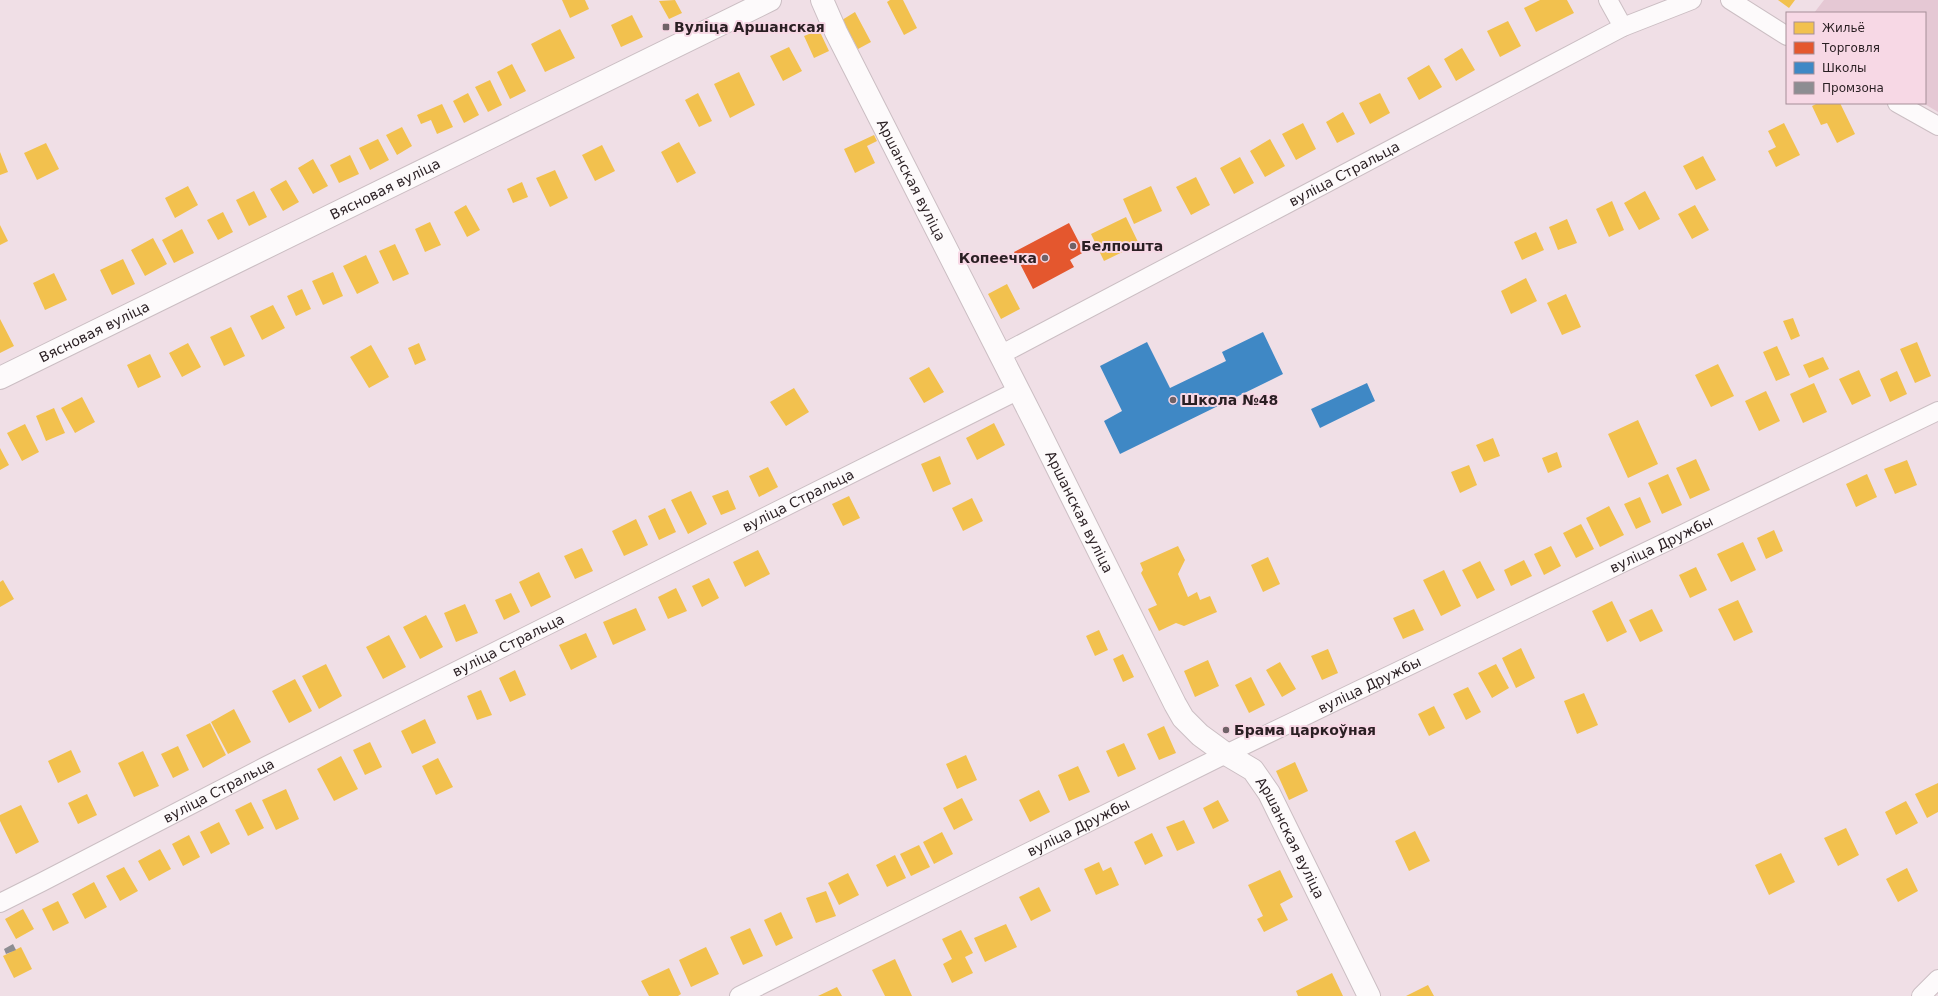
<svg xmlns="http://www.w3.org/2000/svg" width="1938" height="996" viewBox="0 0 1938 996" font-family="'DejaVu Sans',sans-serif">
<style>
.green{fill:#e5c8d4}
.homes{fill:#f2c14e}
.shops{fill:#e4572e}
.schools{fill:#3f88c5}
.industry{fill:#8d8d92}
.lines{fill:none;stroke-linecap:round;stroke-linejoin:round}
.minor-casing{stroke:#cbbec3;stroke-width:20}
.tertiary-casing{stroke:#cbbec3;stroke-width:24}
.minor{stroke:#fdfafb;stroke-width:18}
.tertiary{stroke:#fdfafb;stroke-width:22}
.poi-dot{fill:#6f6267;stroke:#f7d8e5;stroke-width:1.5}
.labels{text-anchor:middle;stroke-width:4;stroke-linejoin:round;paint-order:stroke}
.poi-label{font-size:14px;font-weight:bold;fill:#2a1f23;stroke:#f7d8e5;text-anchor:start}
.street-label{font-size:14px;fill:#2a1f23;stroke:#f7d8e5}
</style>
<rect width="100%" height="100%" fill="#f0dfe6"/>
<!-- green -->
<path class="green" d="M1824,0H1938V112L1923,103H1925V13H1814Z"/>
<!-- homes -->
<path class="homes" d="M562,0H585L589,9L570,18Z
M675,0L682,13L669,19L659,1Z
M890,0H903L917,28L904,35L887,2Z
M1540,0H1567L1574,13L1536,32L1524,8Z
M1778,0H1795L1789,8Z
M855,12L871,42L858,49L842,20Z
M632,15L643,37L621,47L611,25Z
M1508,21L1521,46L1500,57L1487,31Z
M560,29L575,58L545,72L531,44Z
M819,30L829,51L814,58L804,36Z
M789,47L802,71L783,81L770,56Z
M1462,48L1475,70L1456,81L1444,59Z
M512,64L526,91L510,99L497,72Z
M1429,65L1442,87L1419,100L1407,78Z
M739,72L755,105L730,118L714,84Z
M490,80L502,105L488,112L475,87Z
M468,93L479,115L464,123L453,101Z
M698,93L712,121L699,127L685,100Z
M1380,93L1390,113L1370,124L1359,103Z
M1818,103H1840L1855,134L1837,143L1827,123L1821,125L1812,106Z
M442,104L453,127L437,134L431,120L421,124L417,115Z
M1343,112L1355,134L1337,143L1326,122Z
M1303,123L1316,149L1296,160L1282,134Z
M1784,123L1800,155L1776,167L1768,151L1776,147L1768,131Z
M402,127L412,146L397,155L386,135Z
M874,135L877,141L867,146L875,163L855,173L844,149Z
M378,139L389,160L370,170L359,148Z
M1270,139L1285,166L1265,177L1250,151Z
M679,142L696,173L677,183L661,152Z
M46,143L59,169L37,180L24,153Z
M602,145L615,171L595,181L582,155Z
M0,152L8,172L0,175Z
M350,155L359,174L339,183L330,165Z
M1703,156L1716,180L1696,190L1683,166Z
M1240,157L1254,183L1234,194L1220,168Z
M313,159L328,186L313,194L298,168Z
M555,170L568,198L550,207L536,178Z
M1196,177L1210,205L1191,215L1176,187Z
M286,180L299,202L283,211L270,189Z
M522,182L528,197L513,203L507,189Z
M188,186L198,205L175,218L165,198Z
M1151,186L1162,211L1134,224L1123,199Z
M254,191L267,217L249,226L236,200Z
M1645,191L1660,219L1639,230L1624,203Z
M1612,201L1624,230L1609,237L1596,209Z
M466,205L480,230L467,237L454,212Z
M1695,205L1709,230L1692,239L1678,214Z
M223,212L233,232L218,240L207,220Z
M1126,217L1139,244L1104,261L1091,234Z
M1567,219L1577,243L1558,250L1549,227Z
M430,222L441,245L425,252L415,229Z
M0,225L8,241L0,245Z
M182,229L194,253L174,263L162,240Z
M1536,232L1544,250L1522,260L1514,242Z
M153,238L167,264L145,276L131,250Z
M395,244L409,274L393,281L379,251Z
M366,255L379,283L357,294L343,266Z
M123,259L135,284L112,295L100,270Z
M333,272L343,296L323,305L312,281Z
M54,273L67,300L45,310L33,283Z
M1526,278L1537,301L1511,314L1501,291Z
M1007,284L1020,309L1001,319L988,294Z
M302,289L311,309L296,316L287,296Z
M1566,294L1581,327L1562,335L1547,303Z
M273,305L285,328L262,340L250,316Z
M1793,318L1800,336L1791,340L1783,321Z
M0,319L14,346L0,353Z
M231,327L245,356L224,366L210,337Z
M1917,342L1931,376L1915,383L1900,349Z
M188,343L201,367L182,377L169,353Z
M419,343L426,360L415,365L408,348Z
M371,345L389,377L369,388L350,357Z
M1777,346L1790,375L1776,381L1763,352Z
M150,354L161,377L138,388L127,365Z
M1823,357L1829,369L1809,378L1803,365Z
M1718,364L1734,396L1711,407L1695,375Z
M929,367L944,392L924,403L909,378Z
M1859,370L1871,396L1852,405L1839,379Z
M1897,371L1907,394L1890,402L1880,379Z
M1814,383L1827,412L1803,423L1790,394Z
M794,388L809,412L786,426L770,402Z
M1766,391L1780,421L1759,431L1745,401Z
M82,397L95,422L75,433L61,408Z
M54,408L65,433L46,441L36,416Z
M1638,420L1658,464L1628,478L1608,434Z
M994,423L1005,445L977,460L966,438Z
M25,424L39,452L22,461L7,433Z
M1493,438L1500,456L1484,462L1476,445Z
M0,448L9,465L0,470Z
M1557,452L1562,467L1548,473L1542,458Z
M940,456L951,484L933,492L921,464Z
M1696,459L1710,490L1690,499L1676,468Z
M1907,460L1917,485L1895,494L1884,469Z
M1469,465L1477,485L1460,493L1451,472Z
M768,467L778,487L759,497L749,476Z
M1668,474L1682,505L1662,514L1648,483Z
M1867,474L1877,497L1856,507L1846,484Z
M728,490L736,509L721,515L712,496Z
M691,491L707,524L688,534L671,500Z
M849,496L860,518L843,526L832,504Z
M1640,497L1651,522L1636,529L1624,504Z
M972,498L983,521L963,531L952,508Z
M1609,506L1624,535L1600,547L1586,518Z
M665,508L676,532L659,540L648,516Z
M636,519L648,545L624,556L612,531Z
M1581,524L1594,549L1576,558L1563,533Z
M1774,530L1783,551L1766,559L1757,538Z
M1743,542L1756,570L1731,582L1717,554Z
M1178,546L1185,560L1178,574L1188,597L1197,592L1200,600L1210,596L1217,612L1184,626L1176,623L1159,631L1148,609L1157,605L1141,573L1143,570L1140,563Z
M1551,546L1561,566L1544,575L1534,554Z
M582,548L593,571L575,579L564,556Z
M758,550L770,574L745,587L733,562Z
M1268,557L1280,584L1263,592L1251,565Z
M1524,560L1532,576L1511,586L1504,570Z
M1480,561L1495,590L1477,599L1462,570Z
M1696,567L1707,590L1690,598L1679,575Z
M1444,570L1461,606L1441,616L1423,580Z
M539,572L551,597L531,607L519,582Z
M709,578L719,598L702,607L692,586Z
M3,580L14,599L0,607V582Z
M676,588L687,611L668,619L658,597Z
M511,593L520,612L504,620L495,600Z
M1738,600L1753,632L1734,641L1718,609Z
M1612,601L1627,632L1607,642L1592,611Z
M465,604L478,633L456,642L444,613Z
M636,608L646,630L613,645L603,622Z
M1414,609L1424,630L1403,639L1393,618Z
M1652,609L1663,631L1640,642L1629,620Z
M426,615L443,647L420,659L403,627Z
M1099,630L1108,650L1095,656L1086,636Z
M586,633L597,657L571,670L559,645Z
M389,635L406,667L383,679L366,647Z
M1521,648L1535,678L1516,688L1502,658Z
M1328,649L1338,673L1322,680L1311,656Z
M1123,654L1134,677L1123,682L1113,659Z
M1208,660L1219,686L1195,697L1184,671Z
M1280,662L1296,689L1282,697L1266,670Z
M326,664L342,696L319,709L302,676Z
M1496,664L1509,688L1492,698L1478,673Z
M515,670L526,695L510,702L499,678Z
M1251,677L1265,705L1249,713L1235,685Z
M295,679L312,711L289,723L272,691Z
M1468,687L1481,712L1466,720L1453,694Z
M481,690L492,715L477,720L467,696Z
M1584,693L1598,725L1577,734L1564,701Z
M1434,706L1445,728L1429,736L1418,714Z
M234,709L251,742L228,754L211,722Z
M425,719L436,743L412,754L401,731Z
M210,723L226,755L203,768L186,735Z
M1164,726L1176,753L1159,760L1147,734Z
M370,742L382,767L365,775L353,750Z
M1124,743L1136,769L1118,777L1106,751Z
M178,746L189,770L173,778L161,754Z
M71,750L81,772L58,783L48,761Z
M143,751L159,786L134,797L118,763Z
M966,755L977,780L957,789L946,764Z
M341,756L358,789L334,801L317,769Z
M438,758L453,787L436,795L422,766Z
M1295,762L1308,791L1289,800L1276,771Z
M1078,766L1090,792L1069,801L1058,775Z
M1938,783V812L1927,818L1915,794Z
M286,789L299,819L276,830L262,800Z
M1039,790L1050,812L1030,822L1019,800Z
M87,794L97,815L78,824L68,803Z
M962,798L973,820L954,830L943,808Z
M1218,800L1229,821L1213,829L1203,808Z
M1906,801L1918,823L1896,835L1885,812Z
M251,802L264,828L248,836L235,810Z
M21,805L39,842L16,854L0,821V815Z
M1184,820L1195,843L1177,851L1166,827Z
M219,822L230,844L211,854L200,832Z
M1846,828L1859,855L1838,866L1824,838Z
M1415,831L1430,861L1409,871L1395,841Z
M942,832L953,854L934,864L923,842Z
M1152,833L1163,856L1145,865L1134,842Z
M189,835L200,857L183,866L172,844Z
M919,845L930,867L911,876L900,854Z
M160,849L171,869L149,881L138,861Z
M1781,853L1795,882L1769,895L1755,865Z
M895,855L906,878L887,887L876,865Z
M1099,862L1103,871L1111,867L1119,885L1096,895L1084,869Z
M124,867L138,891L120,901L106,876Z
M1907,868L1918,891L1898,902L1886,879Z
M1280,870L1293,897L1280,904L1288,920L1264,932L1257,919L1263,916L1248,885Z
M848,873L859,895L839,905L828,883Z
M94,882L107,907L85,919L72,894Z
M1039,887L1051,911L1031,921L1019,897Z
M826,891L836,916L816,923L806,898Z
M58,901L69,923L53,931L42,909Z
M23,909L34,929L16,939L5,919Z
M781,912L793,938L776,946L764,920Z
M1006,924L1017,947L985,962L974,938Z
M750,928L763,956L743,965L730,937Z
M961,930L973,953L965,957L973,973L952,983L943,964L952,959L942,939Z
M21,947L32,969L14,978L3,956Z
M706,947L719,974L691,987L679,960Z
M895,959L912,996H885L872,970Z
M669,968L681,994L678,996H649L641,981Z
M1332,973L1343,996H1298L1296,991Z
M1428,985L1434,996H1406Z
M837,987L842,996H818Z"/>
<!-- shops -->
<path class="shops" d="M1069,223L1084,252L1070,260L1074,267L1033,289L1014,252Z"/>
<!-- schools -->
<path class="schools" d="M1263,332L1283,374L1120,454L1104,421L1122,411L1100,366L1147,342L1170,388L1226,361L1222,352Z
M1367,383L1375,401L1320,428L1311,409Z"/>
<!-- industry -->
<path class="industry" d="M13,944L16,950L6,954L4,949Z"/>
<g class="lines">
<defs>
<g id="minor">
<path d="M1608,0L1623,27"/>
<path d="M1730,0L1787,36"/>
<path d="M1897,103L1938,126"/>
<path id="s1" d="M1000,355L1623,27L1692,0"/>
<path id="s2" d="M0,903L42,882L266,766L1019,390"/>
<path id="s3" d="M739,996L1226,754L1938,411"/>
<path d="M1921,996L1938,979"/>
</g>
<g id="tertiary">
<path id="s4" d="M822,0L836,32L1035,423L1175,704L1183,718L1200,735L1226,754L1253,770L1269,793L1369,996"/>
<path id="s5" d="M0,378L770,0"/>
</g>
</defs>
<!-- minor casing -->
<use href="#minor" class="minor-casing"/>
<!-- tertiary casing -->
<use href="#tertiary" class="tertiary-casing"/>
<!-- minor -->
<use href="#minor" class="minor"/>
<!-- tertiary -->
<use href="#tertiary" class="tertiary"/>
</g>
<!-- markers -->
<g class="poi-dot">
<rect x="662" y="23" width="8" height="8" rx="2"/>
<circle cx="1073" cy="246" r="4"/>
<circle cx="1045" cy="258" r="4"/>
<circle cx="1173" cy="400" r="4"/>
<circle cx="1226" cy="730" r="4"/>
</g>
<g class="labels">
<!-- poi labels -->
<g class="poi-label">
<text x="674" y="32">Вуліца Аршанская</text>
<text x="1081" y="251">Белпошта</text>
<text x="1037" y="263" text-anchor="end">Копеечка</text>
<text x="1181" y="405">Школа №48</text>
<text x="1234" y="735">Брама царкоўная</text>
</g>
<!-- street labels -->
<g class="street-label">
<text dy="5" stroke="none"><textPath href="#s1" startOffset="389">вуліца Стральца</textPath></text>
<text dy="5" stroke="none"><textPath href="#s4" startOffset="201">Аршанская вуліца</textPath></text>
<text dy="5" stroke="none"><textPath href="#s5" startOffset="429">Вясновая вуліца</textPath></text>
<text dy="5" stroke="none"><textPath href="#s5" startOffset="105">Вясновая вуліца</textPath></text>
<text dy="5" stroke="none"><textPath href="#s2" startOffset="894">вуліца Стральца</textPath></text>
<text dy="5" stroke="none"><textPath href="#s4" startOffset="573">Аршанская вуліца</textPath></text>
<text dy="5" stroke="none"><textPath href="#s3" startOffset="1027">вуліца Дружбы</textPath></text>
<text dy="5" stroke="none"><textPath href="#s2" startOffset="570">вуліца Стральца</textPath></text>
<text dy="5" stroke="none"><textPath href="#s3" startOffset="703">вуліца Дружбы</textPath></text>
<text dy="5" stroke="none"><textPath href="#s2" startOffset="246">вуліца Стральца</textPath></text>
<text dy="5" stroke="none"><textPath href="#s3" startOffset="379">вуліца Дружбы</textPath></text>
<text dy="5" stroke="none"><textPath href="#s4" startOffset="969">Аршанская вуліца</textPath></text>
</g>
</g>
<!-- legend -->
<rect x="1786" y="12" width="140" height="92" fill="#f7d8e5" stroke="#a58e97"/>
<rect x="1794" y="22" width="20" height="12" fill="#f2c14e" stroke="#a58e97"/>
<text x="1822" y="32" font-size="12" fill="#2a1f23">Жильё</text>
<rect x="1794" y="42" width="20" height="12" fill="#e4572e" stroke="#a58e97"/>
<text x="1822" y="52" font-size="12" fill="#2a1f23">Торговля</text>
<rect x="1794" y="62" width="20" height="12" fill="#3f88c5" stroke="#a58e97"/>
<text x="1822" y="72" font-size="12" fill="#2a1f23">Школы</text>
<rect x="1794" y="82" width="20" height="12" fill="#8d8d92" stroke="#a58e97"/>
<text x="1822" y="92" font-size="12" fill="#2a1f23">Промзона</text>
</svg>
